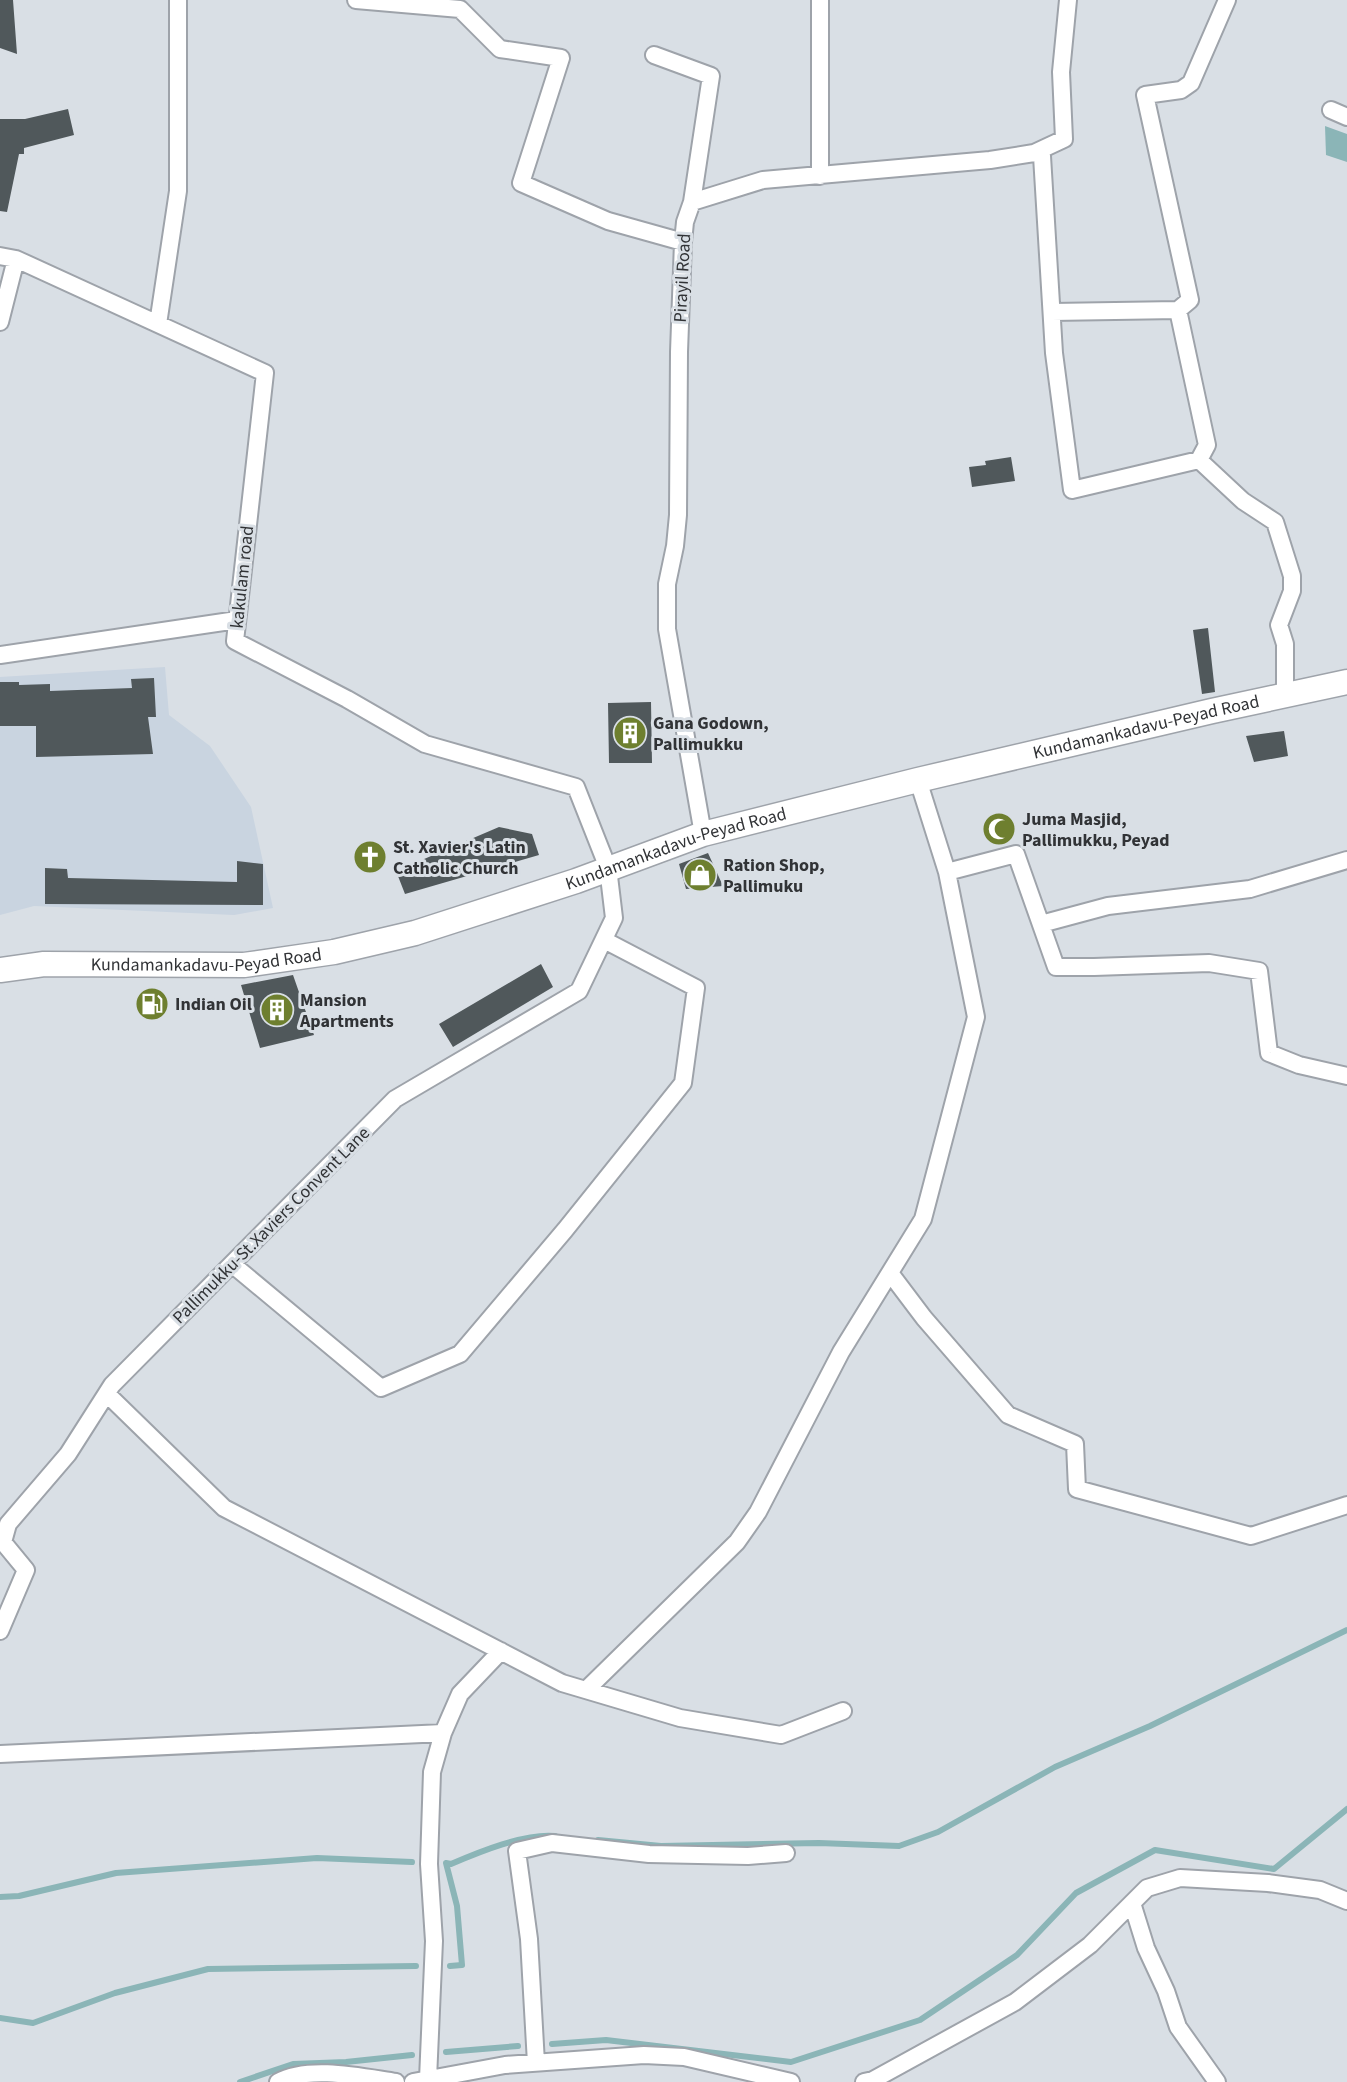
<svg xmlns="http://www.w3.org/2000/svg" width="1347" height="2082" viewBox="0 0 1347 2082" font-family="'Source Sans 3',sans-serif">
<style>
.built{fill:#c9d4e0}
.water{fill:#8bb5b7}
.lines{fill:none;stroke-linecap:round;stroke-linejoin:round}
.stream{stroke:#8bb5b7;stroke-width:6}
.building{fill:#50585b}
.minor-casing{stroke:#9ea3aa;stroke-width:20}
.secondary-casing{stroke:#9ea3aa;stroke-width:27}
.minor{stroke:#fff;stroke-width:16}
.secondary{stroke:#fff;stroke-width:24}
.labels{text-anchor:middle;stroke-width:6;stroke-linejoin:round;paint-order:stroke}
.street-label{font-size:18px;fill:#313336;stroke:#d9dfe5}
.poi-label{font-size:18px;font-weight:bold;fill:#313336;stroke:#d9dfe5;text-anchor:start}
</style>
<rect width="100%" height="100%" fill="#d9dfe5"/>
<!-- built -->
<path class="built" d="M165,667L169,715L210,746L251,807L273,908L234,915L34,906L0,915V677Z"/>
<!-- water -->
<path class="water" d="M1325,126L1347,134V162L1326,155Z"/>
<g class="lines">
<!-- stream -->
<path class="stream" d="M598,1840L661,1846L819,1843L899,1846L938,1832L1055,1767L1150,1726L1347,1630
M0,1897L19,1896L116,1873L317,1858L412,1862
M450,1966L462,1965L457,1906L446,1863L451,1864C479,1852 525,1833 555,1836
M0,2018L33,2023L115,1993L208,1969L416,1966
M552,2044L606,2040L791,2062L920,2020L1017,1955L1076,1893L1155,1850L1274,1869L1347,1809
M446,2052L518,2046
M240,2082L293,2064L346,2062L412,2055"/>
</g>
<!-- building -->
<path class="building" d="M0,0H13L17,54L0,48Z
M68,109L74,135L24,148V154H19L7,212L0,211V119H25Z
M1011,457L1015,481L972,487L969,467L986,465L985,461Z
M1208,628L1215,692L1202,694L1193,630Z
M154,678L156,717H148L153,754L36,757V726H0V682H19V685L50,684V691L132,688L131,679Z
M651,702L652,763H609L608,703Z
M1284,731L1288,756L1254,762L1246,736Z
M499,827L532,834L539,855L405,894L396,871Z
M708,853L723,886L686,889L679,864Z
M237,861L263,864V905L45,904V868L67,869L68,878L237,882Z
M541,964L553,987L453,1047L439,1024Z
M293,975L314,1035L260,1048L241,985Z"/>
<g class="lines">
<defs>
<path id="minor" d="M356,0L460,9L500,49L561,58L521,183L608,221L683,242
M820,0V176
M654,55L711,76L692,202
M1331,110L1347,117
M1034,153L1042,156L1054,353L1072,490L1199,460L1243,501L1275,522L1292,576V591L1279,625L1285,644V696
M0,256L16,259L265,373L235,641L347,699L425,744L576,787L608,868L614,918L579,991L395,1099L112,1385L68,1454L8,1524L3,1542L26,1570L0,1631
M1052,312L1178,310
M0,322L16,259
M158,324L178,191V0
M1199,460L1207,445L1178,310L1190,300L1145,95L1181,90L1191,83L1227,0
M0,655L237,620
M703,834L667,629V584L675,546L678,515L679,352L683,242L685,222L692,202L763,180L990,160L1034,153L1064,139L1061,72L1068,0
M947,872L1016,854L1056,967H1094L1209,963L1259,971L1269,1053L1299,1065L1347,1076
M1041,924L1108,906L1250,889L1347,860
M232,1264L381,1388L460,1354L565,1230L683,1083L696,988L604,940
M890,1273L924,1318L1008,1415L1075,1444L1077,1489L1251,1536L1347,1505
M107,1394L224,1508L562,1683L680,1718L781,1735L843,1711
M586,1690L737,1542L758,1512L841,1352L923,1219L976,1017L947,872L918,780
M0,1754L443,1733
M1132,1903L1146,1948L1166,1991L1178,2027L1217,2082
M536,2063L529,1939L517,1851L552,1843L649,1854L748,1856L786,1853
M428,2079L434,1941L429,1864L432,1772L443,1733L460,1694L501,1651
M278,2082C309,2065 362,2077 396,2082
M413,2082L505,2065L644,2055L684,2057L791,2082
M864,2082L873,2080L1015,2002L1090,1945L1147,1888L1180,1878L1268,1883L1320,1890L1347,1901"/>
<g id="secondary">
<path id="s1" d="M0,970L44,964L244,965L334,952L415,933L576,881L703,834L918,780L1212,711L1347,682"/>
</g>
</defs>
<!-- minor casing -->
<use href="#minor" class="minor-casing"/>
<!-- secondary casing -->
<use href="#secondary" class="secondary-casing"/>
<!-- minor -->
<use href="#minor" class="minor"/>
<!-- secondary -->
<use href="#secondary" class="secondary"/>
</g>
<!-- icons -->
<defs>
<symbol id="building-disc" viewBox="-11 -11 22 22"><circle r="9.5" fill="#6e7f2f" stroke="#d9dfe5"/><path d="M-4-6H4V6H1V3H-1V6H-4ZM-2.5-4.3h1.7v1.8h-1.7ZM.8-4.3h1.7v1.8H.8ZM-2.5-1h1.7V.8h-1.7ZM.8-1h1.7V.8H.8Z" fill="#fff"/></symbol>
<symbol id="mosque-disc" viewBox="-11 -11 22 22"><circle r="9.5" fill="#6e7f2f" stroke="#d9dfe5"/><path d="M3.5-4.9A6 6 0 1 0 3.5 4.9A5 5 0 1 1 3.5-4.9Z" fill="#fff"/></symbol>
<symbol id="church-disc" viewBox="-11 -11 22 22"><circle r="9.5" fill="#6e7f2f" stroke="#d9dfe5"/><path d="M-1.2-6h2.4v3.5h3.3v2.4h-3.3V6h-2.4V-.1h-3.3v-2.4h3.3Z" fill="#fff"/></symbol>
<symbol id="shop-disc" viewBox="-11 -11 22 22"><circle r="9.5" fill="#6e7f2f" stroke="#d9dfe5"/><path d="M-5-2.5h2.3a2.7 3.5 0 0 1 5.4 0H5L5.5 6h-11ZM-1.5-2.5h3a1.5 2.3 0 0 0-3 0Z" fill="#fff"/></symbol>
<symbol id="fuel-disc" viewBox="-11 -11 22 22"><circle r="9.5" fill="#6e7f2f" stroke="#d9dfe5"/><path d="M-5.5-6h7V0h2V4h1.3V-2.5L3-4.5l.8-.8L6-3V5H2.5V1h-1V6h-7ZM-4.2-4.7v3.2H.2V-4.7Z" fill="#fff"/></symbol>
</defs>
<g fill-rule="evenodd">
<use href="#building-disc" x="611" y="714" width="38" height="38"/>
<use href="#mosque-disc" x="980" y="810" width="38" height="38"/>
<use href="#church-disc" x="351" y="838" width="38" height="38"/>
<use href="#shop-disc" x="681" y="856" width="38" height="38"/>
<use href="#fuel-disc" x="133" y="985" width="38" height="38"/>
<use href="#building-disc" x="258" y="991" width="38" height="38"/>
</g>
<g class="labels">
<!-- street labels -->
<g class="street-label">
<text transform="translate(682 278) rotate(-87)" y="6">Pirayil Road</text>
<text transform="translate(242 577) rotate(-84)" y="6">kakulam road</text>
<text dy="6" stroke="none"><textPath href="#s1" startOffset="1179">Kundamankadavu-Peyad Road</textPath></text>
<text dy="6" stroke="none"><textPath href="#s1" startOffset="693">Kundamankadavu-Peyad Road</textPath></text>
<text dy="6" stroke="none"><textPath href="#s1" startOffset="207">Kundamankadavu-Peyad Road</textPath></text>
<text transform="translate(271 1225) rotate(-45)" y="6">Pallimukku-St.Xaviers Convent Lane</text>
</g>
<!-- poi labels -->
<g class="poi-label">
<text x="653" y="729">Gana Godown,<tspan x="653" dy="21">Pallimukku</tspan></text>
<text x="1022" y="825">Juma Masjid,<tspan x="1022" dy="21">Pallimukku, Peyad</tspan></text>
<text x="393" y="853">St. Xavier's Latin<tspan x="393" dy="21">Catholic Church</tspan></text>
<text x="723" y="871">Ration Shop,<tspan x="723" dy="21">Pallimuku</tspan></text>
<text x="300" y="1006">Mansion<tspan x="300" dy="21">Apartments</tspan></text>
<text x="175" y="1010">Indian Oil</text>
</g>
</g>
</svg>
